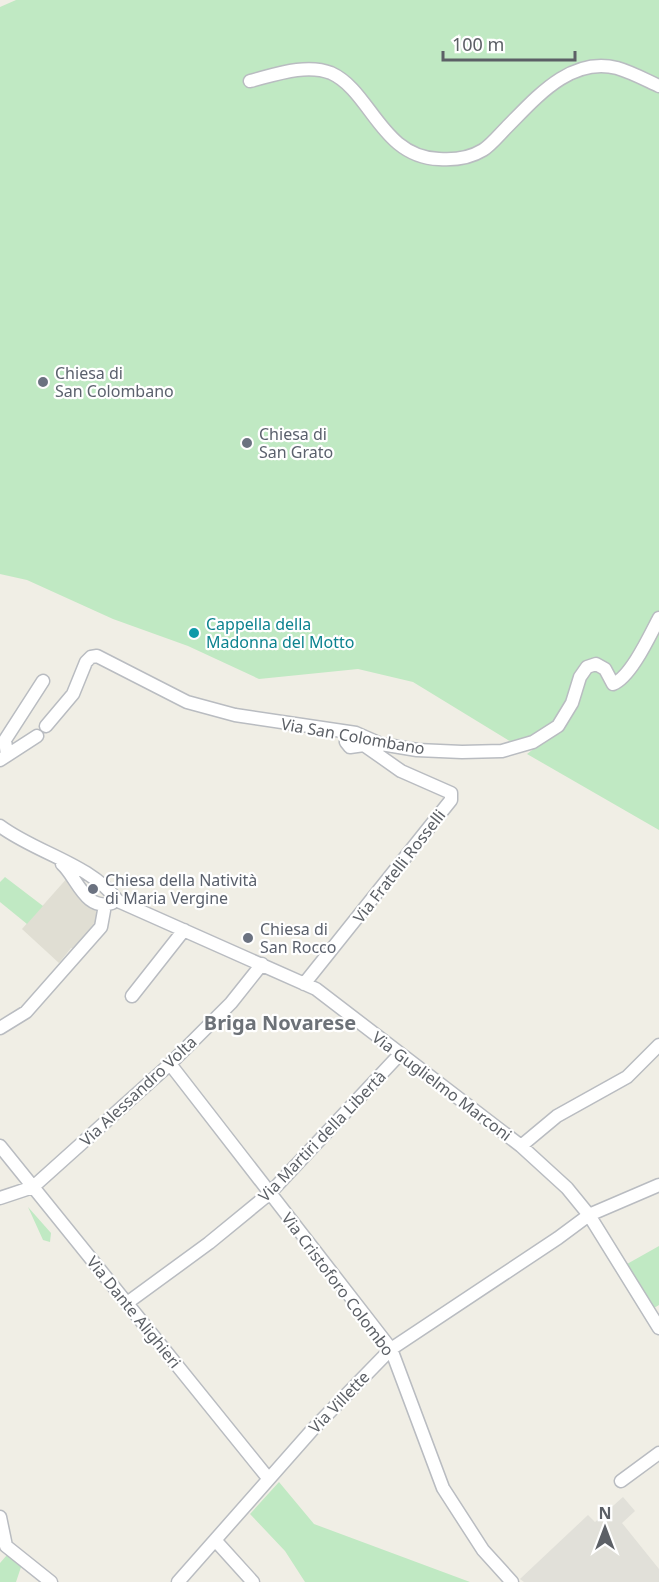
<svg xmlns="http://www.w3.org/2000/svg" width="659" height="1582" viewBox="0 0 659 1582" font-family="'Noto Sans',sans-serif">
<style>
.industrial{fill:#e1e0d9}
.education{fill:#e0ded3}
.green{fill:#c0e9c3}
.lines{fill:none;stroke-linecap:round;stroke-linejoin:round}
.minor-casing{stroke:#b9bcc1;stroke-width:15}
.minor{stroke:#fff;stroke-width:12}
.worship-dot{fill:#6b7280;stroke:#fff;stroke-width:2}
.culture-dot{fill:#0f9aa8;stroke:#fff;stroke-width:2}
.labels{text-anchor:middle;stroke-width:4.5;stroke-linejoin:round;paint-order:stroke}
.worship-label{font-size:16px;fill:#5b616d;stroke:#fff;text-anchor:start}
.culture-label{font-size:16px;fill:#0d838f;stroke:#fff;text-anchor:start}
.street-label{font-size:16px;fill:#5c6066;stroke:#fff}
.quarter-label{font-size:20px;font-weight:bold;fill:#6d7278;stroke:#fff}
</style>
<rect width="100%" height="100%" fill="#f0eee5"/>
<!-- industrial -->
<path class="industrial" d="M623,1497L635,1511L622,1523L659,1569V1582H524L520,1579L588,1515L595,1522Z"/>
<!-- education -->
<path class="education" d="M69,876L75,892L99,914L98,922L76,949L71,948L59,963L22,929Z"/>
<!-- green -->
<path class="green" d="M16,0H659V612L619,680L596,663L556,724L516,745L413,682L358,669L259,679L188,646L113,619L27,580L0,574V7Z
M659,623V830L527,754L559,729L582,678L595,666L613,685Z
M5,877L43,906L27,924L0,902V882Z
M28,1207L51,1233L50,1242L43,1240Z
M659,1246V1305L654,1308L627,1264Z
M279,1482L314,1524L470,1582H305L285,1551L250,1514Z
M7,1555L21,1567L16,1582H0V1563Z"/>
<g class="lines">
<defs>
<path id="minor" d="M250,81C274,75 306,63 331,73C371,91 381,157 439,159C453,160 470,158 483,150C491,145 499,135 506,128C535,99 570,56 617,68C631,72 646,80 659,86
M46,726L73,694L86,662L91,657L97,656L187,702L235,715L356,733L381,744L417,750L462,752L502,751L533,742L558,726L572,703L580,677L587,667L596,664L605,669L613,684C631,677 650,635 659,618
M7,755L5,740L43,681
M0,760L37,736
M0,826C38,854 89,863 118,901L316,989L521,1146L567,1188L589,1215L659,1328
M62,864C77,877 85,912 112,903
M304,984L451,800V793L401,771L364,745L350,747L346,742L351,733
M132,996L184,930
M0,1028L26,1012L101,927L105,905
M170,1064L391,1349L443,1488L483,1550L512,1582
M0,1146L268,1478
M521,1146L557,1116L627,1077L659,1045
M0,1198L33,1187L170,1064L231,1003L262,964
M127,1303L209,1243L270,1193L400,1054
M621,1481L659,1453
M0,1517L6,1546L51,1582
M215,1540L253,1582
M178,1582L313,1429L391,1349L558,1238L589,1215L659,1185"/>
</defs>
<!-- minor casing -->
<use href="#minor" class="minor-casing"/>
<!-- minor -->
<use href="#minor" class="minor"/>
</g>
<!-- markers -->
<g class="worship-dot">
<circle cx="43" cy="382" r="6"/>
<circle cx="247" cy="443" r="6"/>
<circle cx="93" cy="889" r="6"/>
<circle cx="248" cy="938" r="6"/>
</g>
<circle class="culture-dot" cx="194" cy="633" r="6"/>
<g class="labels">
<!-- worship labels -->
<g class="worship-label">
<text x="55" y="379">Chiesa di<tspan x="55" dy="18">San Colombano</tspan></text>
<text x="259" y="440">Chiesa di<tspan x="259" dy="18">San Grato</tspan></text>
<text x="105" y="886">Chiesa della Natività<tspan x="105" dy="18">di Maria Vergine</tspan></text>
<text x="260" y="935">Chiesa di<tspan x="260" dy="18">San Rocco</tspan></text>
</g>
<!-- culture labels -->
<g class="culture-label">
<text x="206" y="630">Cappella della<tspan x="206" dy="18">Madonna del Motto</tspan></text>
</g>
<!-- street labels -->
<g class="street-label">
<text transform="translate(353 736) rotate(10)" y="6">Via San Colombano</text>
<text transform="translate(399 866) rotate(-52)" y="6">Via Fratelli Rosselli</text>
<text transform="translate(442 1086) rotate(37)" y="6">Via Guglielmo Marconi</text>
<text transform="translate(138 1091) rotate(-43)" y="6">Via Alessandro Volta</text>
<text transform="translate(322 1136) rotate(-46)" y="6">Via Martiri della Libertà</text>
<text transform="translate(338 1284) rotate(53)" y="6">Via Cristoforo Colombo</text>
<text transform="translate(134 1312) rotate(51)" y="6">Via Dante Alighieri</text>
<text transform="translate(339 1402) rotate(-46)" y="6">Via Villette</text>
</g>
<!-- quarter labels -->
<g class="quarter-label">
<text x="280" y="1030">Briga Novarese</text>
</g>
</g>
<!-- north arrow -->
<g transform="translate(605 1528)" stroke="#ffffff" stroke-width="4.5" paint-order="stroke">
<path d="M0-4.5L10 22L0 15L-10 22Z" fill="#5c6066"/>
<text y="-9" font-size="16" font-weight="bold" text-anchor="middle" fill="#5c6066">N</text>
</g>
<!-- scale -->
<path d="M443 51v9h132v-9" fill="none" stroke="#5c6066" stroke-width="3"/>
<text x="452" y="51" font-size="18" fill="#5c6066" stroke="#ffffff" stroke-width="4.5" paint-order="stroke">100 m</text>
</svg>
